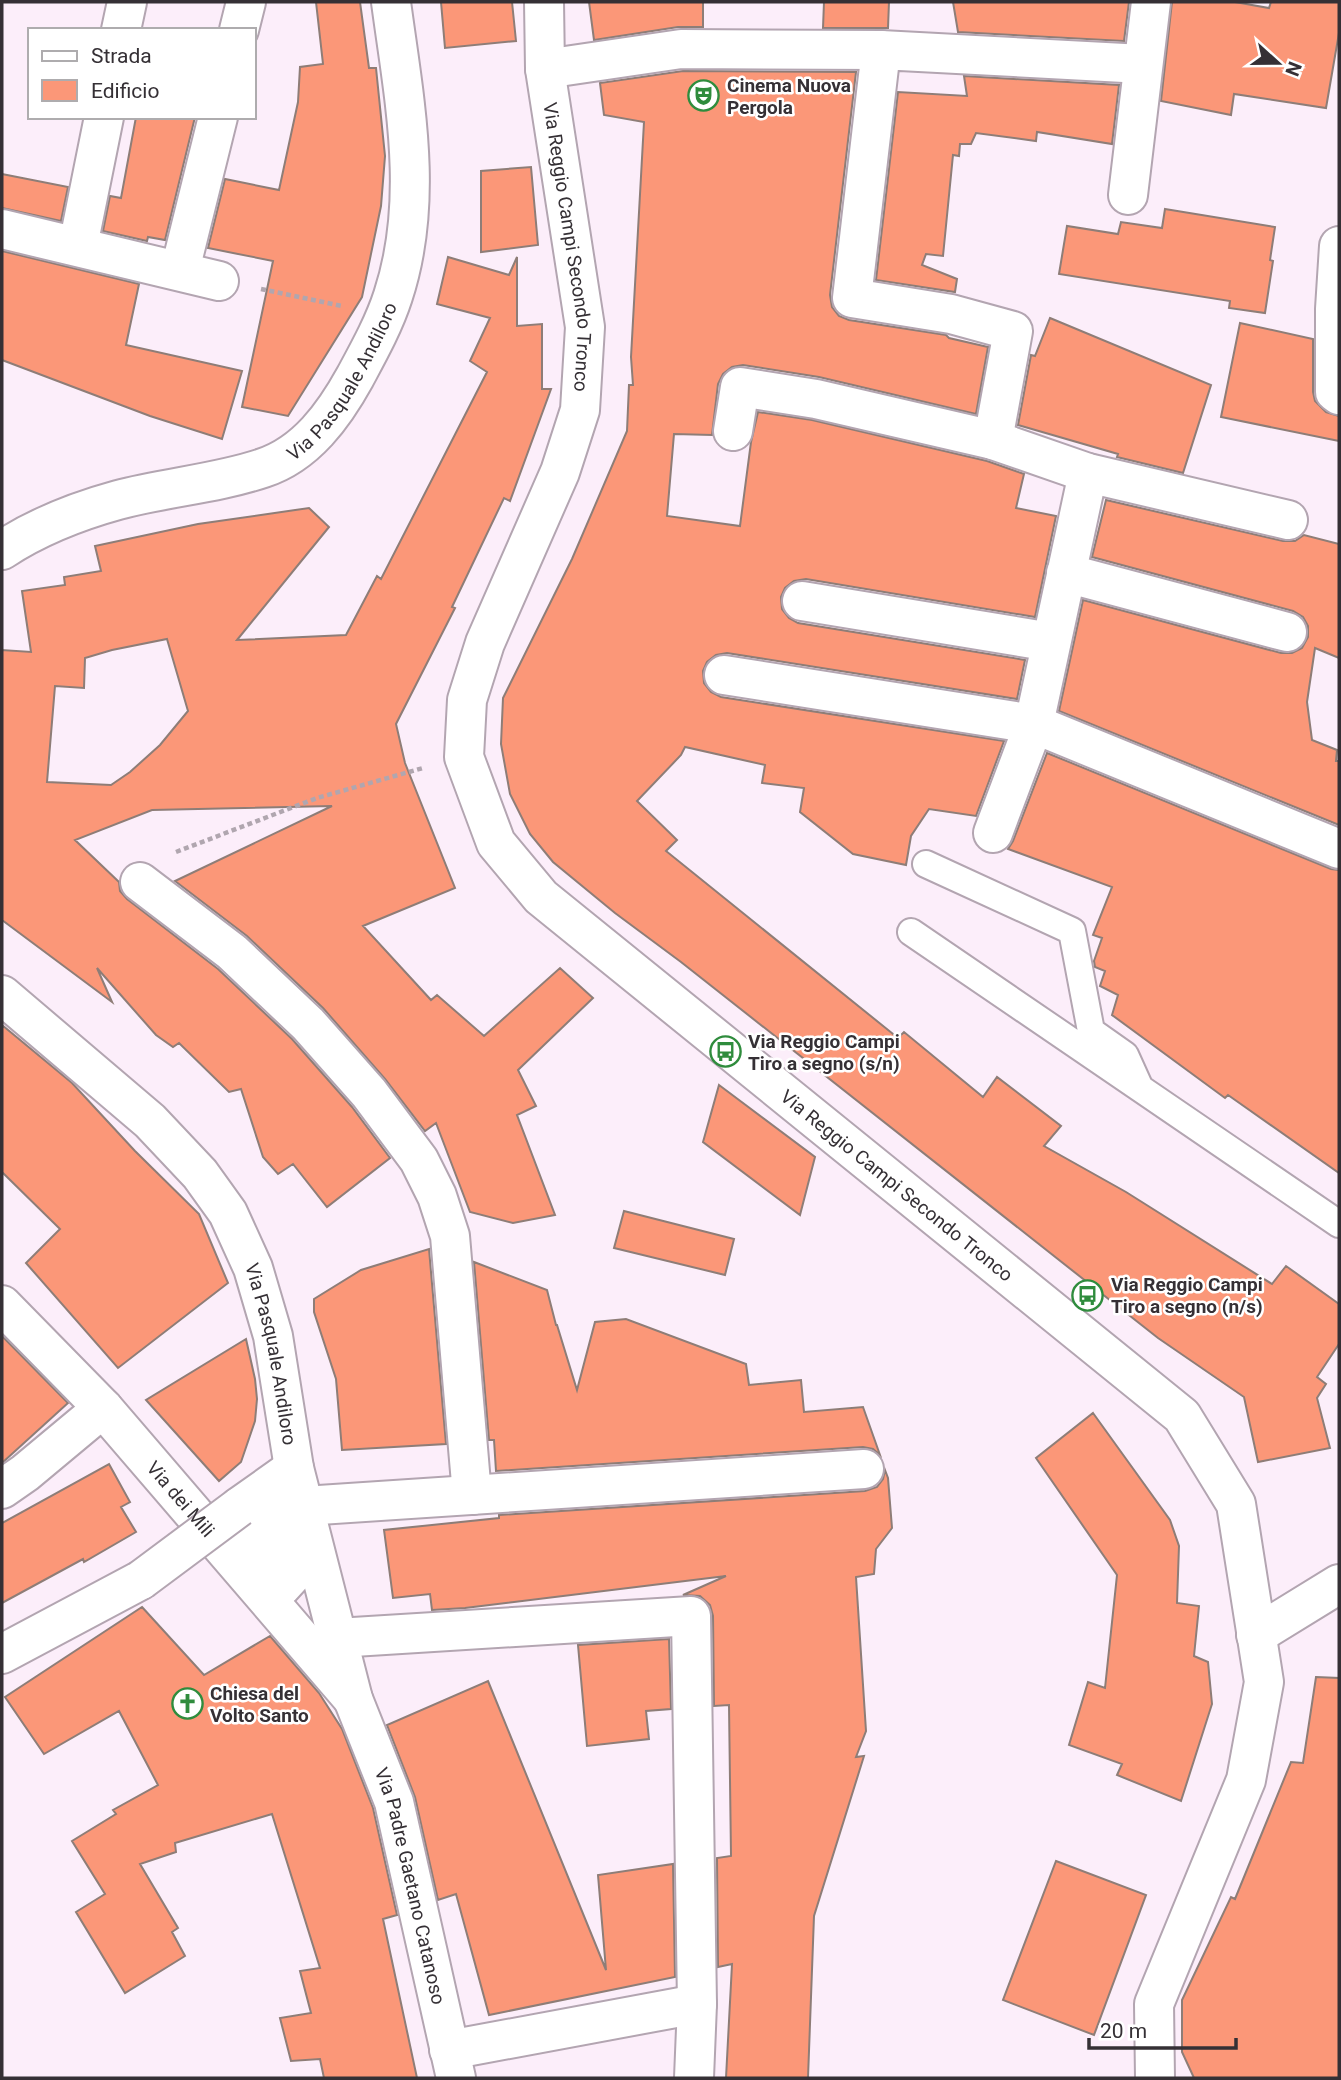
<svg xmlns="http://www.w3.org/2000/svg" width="1341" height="2080" viewBox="0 0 1341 2080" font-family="Roboto,sans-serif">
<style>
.building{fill:#fb9778;stroke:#8e7d77;stroke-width:2;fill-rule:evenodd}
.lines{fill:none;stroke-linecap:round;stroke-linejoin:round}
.lane-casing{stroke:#b3a5b1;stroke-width:30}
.street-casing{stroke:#b3a5b1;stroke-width:42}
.secondary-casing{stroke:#b3a5b1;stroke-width:42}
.path{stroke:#b0a6af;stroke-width:4.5;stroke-dasharray:5 3.5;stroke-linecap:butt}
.lane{stroke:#fff;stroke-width:26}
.street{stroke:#fff;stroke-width:38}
.secondary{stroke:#fff;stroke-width:38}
.secondary-bridge-casing{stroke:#b3a5b1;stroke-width:42;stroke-linecap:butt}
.secondary-bridge{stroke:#fff;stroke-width:38}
.labels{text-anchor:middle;stroke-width:5;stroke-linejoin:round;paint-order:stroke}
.poi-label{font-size:19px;font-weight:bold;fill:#353035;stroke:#fff;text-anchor:start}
.street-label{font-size:19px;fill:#353035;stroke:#fff}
</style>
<rect width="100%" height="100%" fill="#fceefa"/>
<!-- building -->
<path class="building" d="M316,2H360L369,68H376L385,156L381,206L362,297L288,416L242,407L273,261L208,248L225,179L279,190L298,102L300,67L323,64Z
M441,2H512L516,41L445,48Z
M589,2H703V27H678L594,40Z
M824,2H889L888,28H823Z
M953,2H1129L1124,41L958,32Z
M1172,2H1235L1269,8L1271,2H1339V33L1326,108L1234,94L1231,115L1161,101Z
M683,71L856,72L830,295L832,307L839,316L849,320L946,335L949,338L988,347L976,414L819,377L743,365L732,367L723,374L718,384L712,435L674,434L667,516L740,526L751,442L758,412L812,420L987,461L1024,474L1016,508L1056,516L1035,617L806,579L794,581L785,588L781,597L782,609L789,618L798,623L1025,660L1017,699L727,653L716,655L707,662L703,671L704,683L711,692L721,697L1004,741L976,816L929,809L911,836L906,865L853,854L800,812L804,788L762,783L765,765L685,747L681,755L637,801L677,840L666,851L898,1038L904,1032L983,1097L997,1077L1061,1126L1044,1146L1126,1192L1272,1284L1286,1266L1339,1304V1344L1317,1377L1326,1384L1317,1398L1330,1448L1258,1462L1244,1397L1158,1338L681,962L615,913L553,862L530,834L510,794L501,744L503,698L572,559L627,431L629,385H633L631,357L644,122L604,115L600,83Z
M964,76L1119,85L1112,144L1037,132L1036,141L976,133L971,144H960L959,156L953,155L943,256L926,254L922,265L957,279L955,292L876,280L898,92L967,96Z
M136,117H195L165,240L148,237L147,241L103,231L110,196L121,198Z
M531,167L538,245L481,252V171Z
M2,174L68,187L61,221L2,208Z
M1165,209L1275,227L1270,260L1273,261L1265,313L1229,308L1230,301L1059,274L1067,226L1118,234L1121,222L1162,228Z
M2,251L139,284L126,345L242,371L222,439L150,416L2,360Z
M448,257L509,275L517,257V326L542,324V389H551L510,501L504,498L452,607L455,608L396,724L405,763L455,888L363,926L431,1000L437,995L484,1036L560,968L593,998L518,1070L536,1106L517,1115L555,1215L513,1223L470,1212L436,1123L425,1131L385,1079L323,1008L247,936L175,881L332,806L152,810L75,840L119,882L120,891L127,899L218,969L292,1039L352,1107L390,1158L327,1207L293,1164L278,1174L263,1157L241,1089L229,1092L179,1043L173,1047L156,1035L97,968L112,1002L2,920V650L31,652L22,591L65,585L64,577L101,571L95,546L198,524L309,508L329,527L237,640L346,635L377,576L381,579L487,372L470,361L490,318L437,304ZM167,639L188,711L160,745L130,772L111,785L47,782L55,686L84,688L85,658L112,650Z
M1050,318L1211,385L1183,473L1117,457L1118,454L1018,425L1031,355L1035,356Z
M1240,323L1313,339V392L1315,401L1326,412L1339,416V441L1221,417Z
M1106,500L1283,541H1295L1304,535L1339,544V658L1315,648L1307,702L1312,740L1337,750L1336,761H1339V825L1059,711L1083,600L1281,653H1292L1302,648L1308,637V626L1303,617L1293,611L1092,557Z
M1047,753L1331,869L1339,870V1173L1228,1095L1225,1098L1112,1015L1118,995L1100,986L1105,971L1095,967L1094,961L1102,938L1093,935L1112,887L1008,849L1013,841Z
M2,1025L72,1083L135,1151L199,1214L228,1283L118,1368L26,1263L60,1229L2,1172Z
M719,1085L815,1157L800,1215L703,1142Z
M624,1211L734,1239L725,1275L614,1248Z
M429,1249L446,1444L342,1450L336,1379L314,1312V1299L361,1270Z
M474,1262L547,1290L556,1325H557L577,1390L595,1322L626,1319L746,1364L749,1385L801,1380L804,1412L863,1407L880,1455L873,1449L863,1447L496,1471L494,1440H489Z
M2,1336L68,1403L2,1463Z
M246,1339L255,1379L257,1399L255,1421L241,1462L219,1481L146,1400Z
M1093,1413L1170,1520L1179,1546L1177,1603L1199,1606L1194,1656L1208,1662L1212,1704L1181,1801L1117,1775L1122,1764L1069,1745L1088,1682L1105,1688L1117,1575L1036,1458Z
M109,1464L130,1502L121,1507L136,1532L84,1562L83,1559L2,1603V1523Z
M885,1470L888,1478L892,1528L876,1549L874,1574L856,1577L866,1731L856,1757L864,1756L814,1916L808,2078H726L732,1964L718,1967L717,1858L731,1856L729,1705L714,1706L713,1616L710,1605L700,1596L683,1595L726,1576L465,1608L432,1610L430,1594L393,1598L384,1530L499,1518V1515L865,1491L877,1487L883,1479Z
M142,1607L204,1675L270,1636L319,1693L342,1729L373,1808L397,1915L383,1919L417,2078H324L320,2059L291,2061L280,2018L311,2013L300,1971L320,1968L272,1814L175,1843L176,1852L140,1864L178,1928L172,1932L185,1956L125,1993L76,1912L105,1894L72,1841L116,1814L113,1810L158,1785L119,1711L44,1754L5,1697Z
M669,1639L671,1709L646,1711L649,1739L587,1746L578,1645Z
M1316,1677L1339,1678V2078H1194L1182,2052V2000L1231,1897L1235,1899L1291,1762L1303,1763Z
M488,1681L606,1970L598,1875L673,1864L675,1977L489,2015L456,1894L438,1900L415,1797L387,1725Z
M1056,1861L1146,1895L1094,2035L1003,2000Z"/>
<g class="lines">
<defs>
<path id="lane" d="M926,864L1072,931L1091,1031L1125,1055L1139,1086
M911,932L1339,1224"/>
<g id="street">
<path d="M121,30L127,2"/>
<path d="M239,30L246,2"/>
<path d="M545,69L681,49L881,50"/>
<path d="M1128,195L1151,2"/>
<path d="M2,229L219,281"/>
<path d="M78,246L104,117"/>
<path d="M1339,246L1335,309V392L1339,395"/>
<path d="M180,270L218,117"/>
<path d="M733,431L740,387L816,399L993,440L1088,473L1288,520"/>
<path d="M993,440L1013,331L951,314L852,298L881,50L1143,64"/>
<path d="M1066,573L1287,632"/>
<path d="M802,601L1051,642"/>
<path d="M724,675L1034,724L1339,849"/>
<path d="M993,833L1034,724L1088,473"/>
<path d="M140,882L232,952L308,1024L369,1093L419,1160L437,1196L450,1236L472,1495"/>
<path id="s1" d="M2,1305L103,1408L353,1699"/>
<path d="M2,1489L25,1473L103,1408"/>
<path d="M304,1506L864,1469"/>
<path d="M279,1511L303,1563L281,1587L241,1527L249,1521Z"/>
<path d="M1256,1635L1339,1584"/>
<path d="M337,1638L691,1616L697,2004L694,2078"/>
<path d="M449,2050L697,2004"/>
</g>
<g id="secondary">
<path id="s2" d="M544,2L545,69L585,327L580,410L560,472L485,643L467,700L464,757L496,843L541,897L1182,1416L1236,1504L1264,1682L1246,1780L1154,2004L1155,2078"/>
<path id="s3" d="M2,550C37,527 78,511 118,500C166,487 216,484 263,468C306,454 334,415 355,377C369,351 384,324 393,296C425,199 404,99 391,2"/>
<path id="s4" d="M2,995L150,1121L200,1174L228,1213L253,1268L273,1336L294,1468L353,1699L394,1802L456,2078"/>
<path d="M239,1507L294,1468"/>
<path d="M2,1654L141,1580"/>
</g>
</defs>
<!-- lane casing -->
<use href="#lane" class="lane-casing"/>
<!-- street casing -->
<use href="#street" class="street-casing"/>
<!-- secondary casing -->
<use href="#secondary" class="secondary-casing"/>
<!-- path -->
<path class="path" d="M261,289L342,306
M176,852L317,798L423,768"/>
<!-- lane -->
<use href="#lane" class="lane"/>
<!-- street -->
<use href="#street" class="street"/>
<!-- secondary -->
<use href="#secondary" class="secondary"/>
<defs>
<path id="secondary-bridge" d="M141,1580L239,1507"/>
</defs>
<!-- secondary-bridge casing -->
<use href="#secondary-bridge" class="secondary-bridge-casing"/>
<!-- secondary-bridge -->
<use href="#secondary-bridge" class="secondary-bridge"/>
</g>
<!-- icons -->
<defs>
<symbol id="theatre-ring" viewBox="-11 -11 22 22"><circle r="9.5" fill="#fff" stroke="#2f8c3d" stroke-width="1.5"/><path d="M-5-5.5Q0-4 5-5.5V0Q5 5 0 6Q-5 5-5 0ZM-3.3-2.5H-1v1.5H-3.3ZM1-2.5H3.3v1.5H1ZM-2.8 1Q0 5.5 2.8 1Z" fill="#2f8c3d"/></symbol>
<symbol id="bus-ring" viewBox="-11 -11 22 22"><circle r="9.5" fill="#fff" stroke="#2f8c3d" stroke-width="1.5"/><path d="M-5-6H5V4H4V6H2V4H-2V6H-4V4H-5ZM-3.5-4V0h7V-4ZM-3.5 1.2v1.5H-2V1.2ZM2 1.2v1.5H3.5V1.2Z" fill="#2f8c3d"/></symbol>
<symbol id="church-ring" viewBox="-11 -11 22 22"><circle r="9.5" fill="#fff" stroke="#2f8c3d" stroke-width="1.5"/><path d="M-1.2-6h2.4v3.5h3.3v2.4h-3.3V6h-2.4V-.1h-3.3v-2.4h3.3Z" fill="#2f8c3d"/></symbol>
</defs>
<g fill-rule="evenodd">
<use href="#theatre-ring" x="686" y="78" width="35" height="35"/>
<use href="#bus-ring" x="708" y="1034" width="35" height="35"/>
<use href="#bus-ring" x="1070" y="1278" width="35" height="35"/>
<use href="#church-ring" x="170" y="1686" width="35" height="35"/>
</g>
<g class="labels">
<!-- poi labels -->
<g class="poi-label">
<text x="727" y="92">Cinema Nuova<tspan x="727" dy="22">Pergola</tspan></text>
<text x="748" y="1048">Via Reggio Campi<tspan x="748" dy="22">Tiro a segno (s/n)</tspan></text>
<text x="1111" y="1291">Via Reggio Campi<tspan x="1111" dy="22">Tiro a segno (n/s)</tspan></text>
<text x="210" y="1700">Chiesa del<tspan x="210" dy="22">Volto Santo</tspan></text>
</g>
<!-- street labels -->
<g class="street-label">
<text dy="7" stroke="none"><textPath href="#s2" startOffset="247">Via Reggio Campi Secondo Tronco</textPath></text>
<text dy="7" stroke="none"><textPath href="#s3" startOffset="397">Via Pasquale Andiloro</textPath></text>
<text dy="7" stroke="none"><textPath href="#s2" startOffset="1400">Via Reggio Campi Secondo Tronco</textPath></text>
<text dy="7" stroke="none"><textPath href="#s4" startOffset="464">Via Pasquale Andiloro</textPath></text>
<text dy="7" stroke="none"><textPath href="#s1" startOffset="264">Via dei Mili</textPath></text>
<text dy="7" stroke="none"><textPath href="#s4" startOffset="1015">Via Padre Gaetano Catanoso</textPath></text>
</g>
</g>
<!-- border -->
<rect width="1341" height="2080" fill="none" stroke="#353035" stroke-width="7"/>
<!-- legend -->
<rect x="28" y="28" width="228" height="91" fill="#ffffff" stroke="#aeacae" stroke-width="2"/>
<rect x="42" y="51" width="35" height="10" fill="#ffffff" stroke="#aeacae" stroke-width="2"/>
<text x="91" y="63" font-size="21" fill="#353035">Strada</text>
<rect x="42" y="80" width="35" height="21" fill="#fb9778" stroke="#aeacae" stroke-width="2"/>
<text x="91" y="98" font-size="21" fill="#353035">Edificio</text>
<!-- north arrow -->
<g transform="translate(1278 63) rotate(111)" stroke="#ffffff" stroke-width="5" paint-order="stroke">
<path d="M0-5L12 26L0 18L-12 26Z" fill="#353035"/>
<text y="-10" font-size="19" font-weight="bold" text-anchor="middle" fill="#353035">N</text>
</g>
<!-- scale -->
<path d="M1089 2038v10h147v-10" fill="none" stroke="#353035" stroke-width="3.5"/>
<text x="1100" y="2038" font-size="21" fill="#353035" stroke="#ffffff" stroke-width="5" paint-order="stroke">20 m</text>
</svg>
